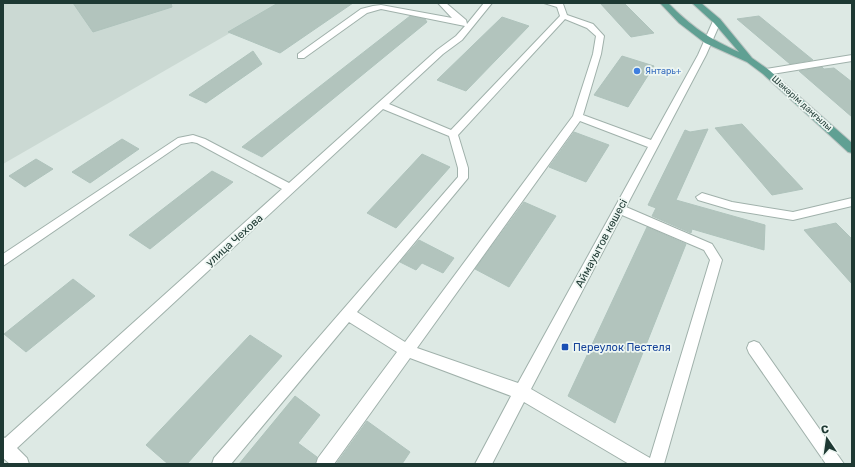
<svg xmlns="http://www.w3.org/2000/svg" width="855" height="467" viewBox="0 0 855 467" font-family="Rubik,sans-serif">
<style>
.built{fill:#cbd9d3}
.building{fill:#b2c4bd;stroke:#afc3bc}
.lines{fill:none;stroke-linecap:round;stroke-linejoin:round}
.minor-casing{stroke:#a0b1ab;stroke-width:2}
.major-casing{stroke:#bcc4c2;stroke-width:2}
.minor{fill:#fff;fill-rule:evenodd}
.major{fill:#60a093;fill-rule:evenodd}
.shop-dot{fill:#3f7fe0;stroke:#edf6f2;stroke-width:1.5}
.transit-dot{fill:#1a4fb4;stroke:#edf6f2;stroke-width:1.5}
.labels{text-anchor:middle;stroke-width:3.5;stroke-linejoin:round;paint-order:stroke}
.far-shop-label{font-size:9px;fill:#366cbe;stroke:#edf6f2;text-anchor:start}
.far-street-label{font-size:9px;fill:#1e3933;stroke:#edf6f2}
.street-label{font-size:11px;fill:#1e3933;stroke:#edf6f2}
.transit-label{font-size:11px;fill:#164399;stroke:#edf6f2;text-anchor:start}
</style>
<rect width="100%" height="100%" fill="#dde9e4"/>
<!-- built -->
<path class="built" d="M3,3H282L3,164Z"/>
<!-- building -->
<path class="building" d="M73,3H171L172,7L93,32Z
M278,3H353L280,53L228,32Z
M600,3H624L654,33L631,37Z
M410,16L425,19L427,22L262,157L242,147Z
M759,16L813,60L790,64L737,19Z
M502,17L529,26L466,91L437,80Z
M253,51L262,64L206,103L189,95Z
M622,56L654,66L628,107L594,95Z
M822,67L824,69L834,68L852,82V117L799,71Z
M742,124L803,189L772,195L715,128Z
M708,129L676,200L765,225L764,250L692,229L691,233L652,216L656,208L648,205L685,130L690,132Z
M574,132L609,145L586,182L549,167Z
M122,139L139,149L90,183L72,172Z
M422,154L450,167L396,228L367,213Z
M36,159L53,169L25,187L9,176Z
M212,171L233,182L150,249L129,235Z
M524,202L556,216L509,287L475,269Z
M836,223L852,239V284L804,230Z
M647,227L686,244L615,423L568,396Z
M419,240L454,258L443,273L422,263L416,270L400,262Z
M73,279L95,296L26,352L4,334Z
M250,335L282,356L187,464H168L146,445Z
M295,396L320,415L298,443L317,457L315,464H239Z
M367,421L410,452L402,464H336Z"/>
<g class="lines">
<defs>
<path id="minor" d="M438,3H446L466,20L467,24L484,3H492L462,40L443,54L389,104L451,130L560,16L557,7L544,3L563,4L567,15L593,24L604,36L601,54L583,115L651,140L698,55L713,21L717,19L721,21L706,55L626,207L712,244L722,260L664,464H629L524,402L492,464H475L511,396L410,358L334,464H316L318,458L397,352L349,322L231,464H212L214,458L458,177V168L449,136L383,109L17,448L27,458L29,464H10L3,458V437L5,438L282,189L197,143L192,142L181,144L3,266V254L178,138L193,135L205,139L289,183L437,50L456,36L465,26L381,9L367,13L304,58H298V54L361,9L373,6L381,5L452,18ZM565,19L587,28L596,36L593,54L573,116L405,342L357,312L468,178V168L458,135ZM580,121L648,147L518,383L417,348ZM622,215L704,250L710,260L650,458L531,389Z
M852,55V61L766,75L762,72L766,69Z
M702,193L732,202L793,212L852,198V206L793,220L732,210L698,200L696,197Z
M754,341L759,343L844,464H826L749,353L747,348L749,343Z"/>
<path id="major" d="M660,3H668C692,27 708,38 739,52L714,23L692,3H701L720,19L752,58L769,70L852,143V153L848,152L763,74L747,62L705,43L679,23Z"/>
</defs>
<!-- minor casing -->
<use href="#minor" class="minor-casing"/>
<!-- major casing -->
<use href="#major" class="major-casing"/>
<!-- minor -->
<use href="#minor" class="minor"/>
<!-- major -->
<use href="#major" class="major"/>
</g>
<!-- markers -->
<circle class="shop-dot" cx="637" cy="71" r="4"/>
<rect class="transit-dot" x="561" y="343" width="8" height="8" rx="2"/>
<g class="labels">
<!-- far-shop labels -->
<g class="far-shop-label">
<text x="645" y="74">Янтарь+</text>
</g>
<!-- far-street labels -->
<g class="far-street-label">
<text transform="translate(802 103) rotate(42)" y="3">Шәкәрім даңғылы</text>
</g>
<!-- street labels -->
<g class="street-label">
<text transform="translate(234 240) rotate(-42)" y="4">улица Чехова</text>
<text transform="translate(601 243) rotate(-62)" y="4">Аймауытов көшесі</text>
</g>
<!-- transit labels -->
<g class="transit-label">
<text x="573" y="351">Переулок Пестеля</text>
</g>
</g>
<!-- border -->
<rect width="855" height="467" fill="none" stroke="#1e3933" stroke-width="8"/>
<!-- north arrow -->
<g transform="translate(827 439) rotate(347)" stroke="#edf6f2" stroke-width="3" paint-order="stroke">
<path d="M0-3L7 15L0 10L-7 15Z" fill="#1e3933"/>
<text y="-6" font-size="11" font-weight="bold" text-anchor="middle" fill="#1e3933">С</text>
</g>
</svg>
